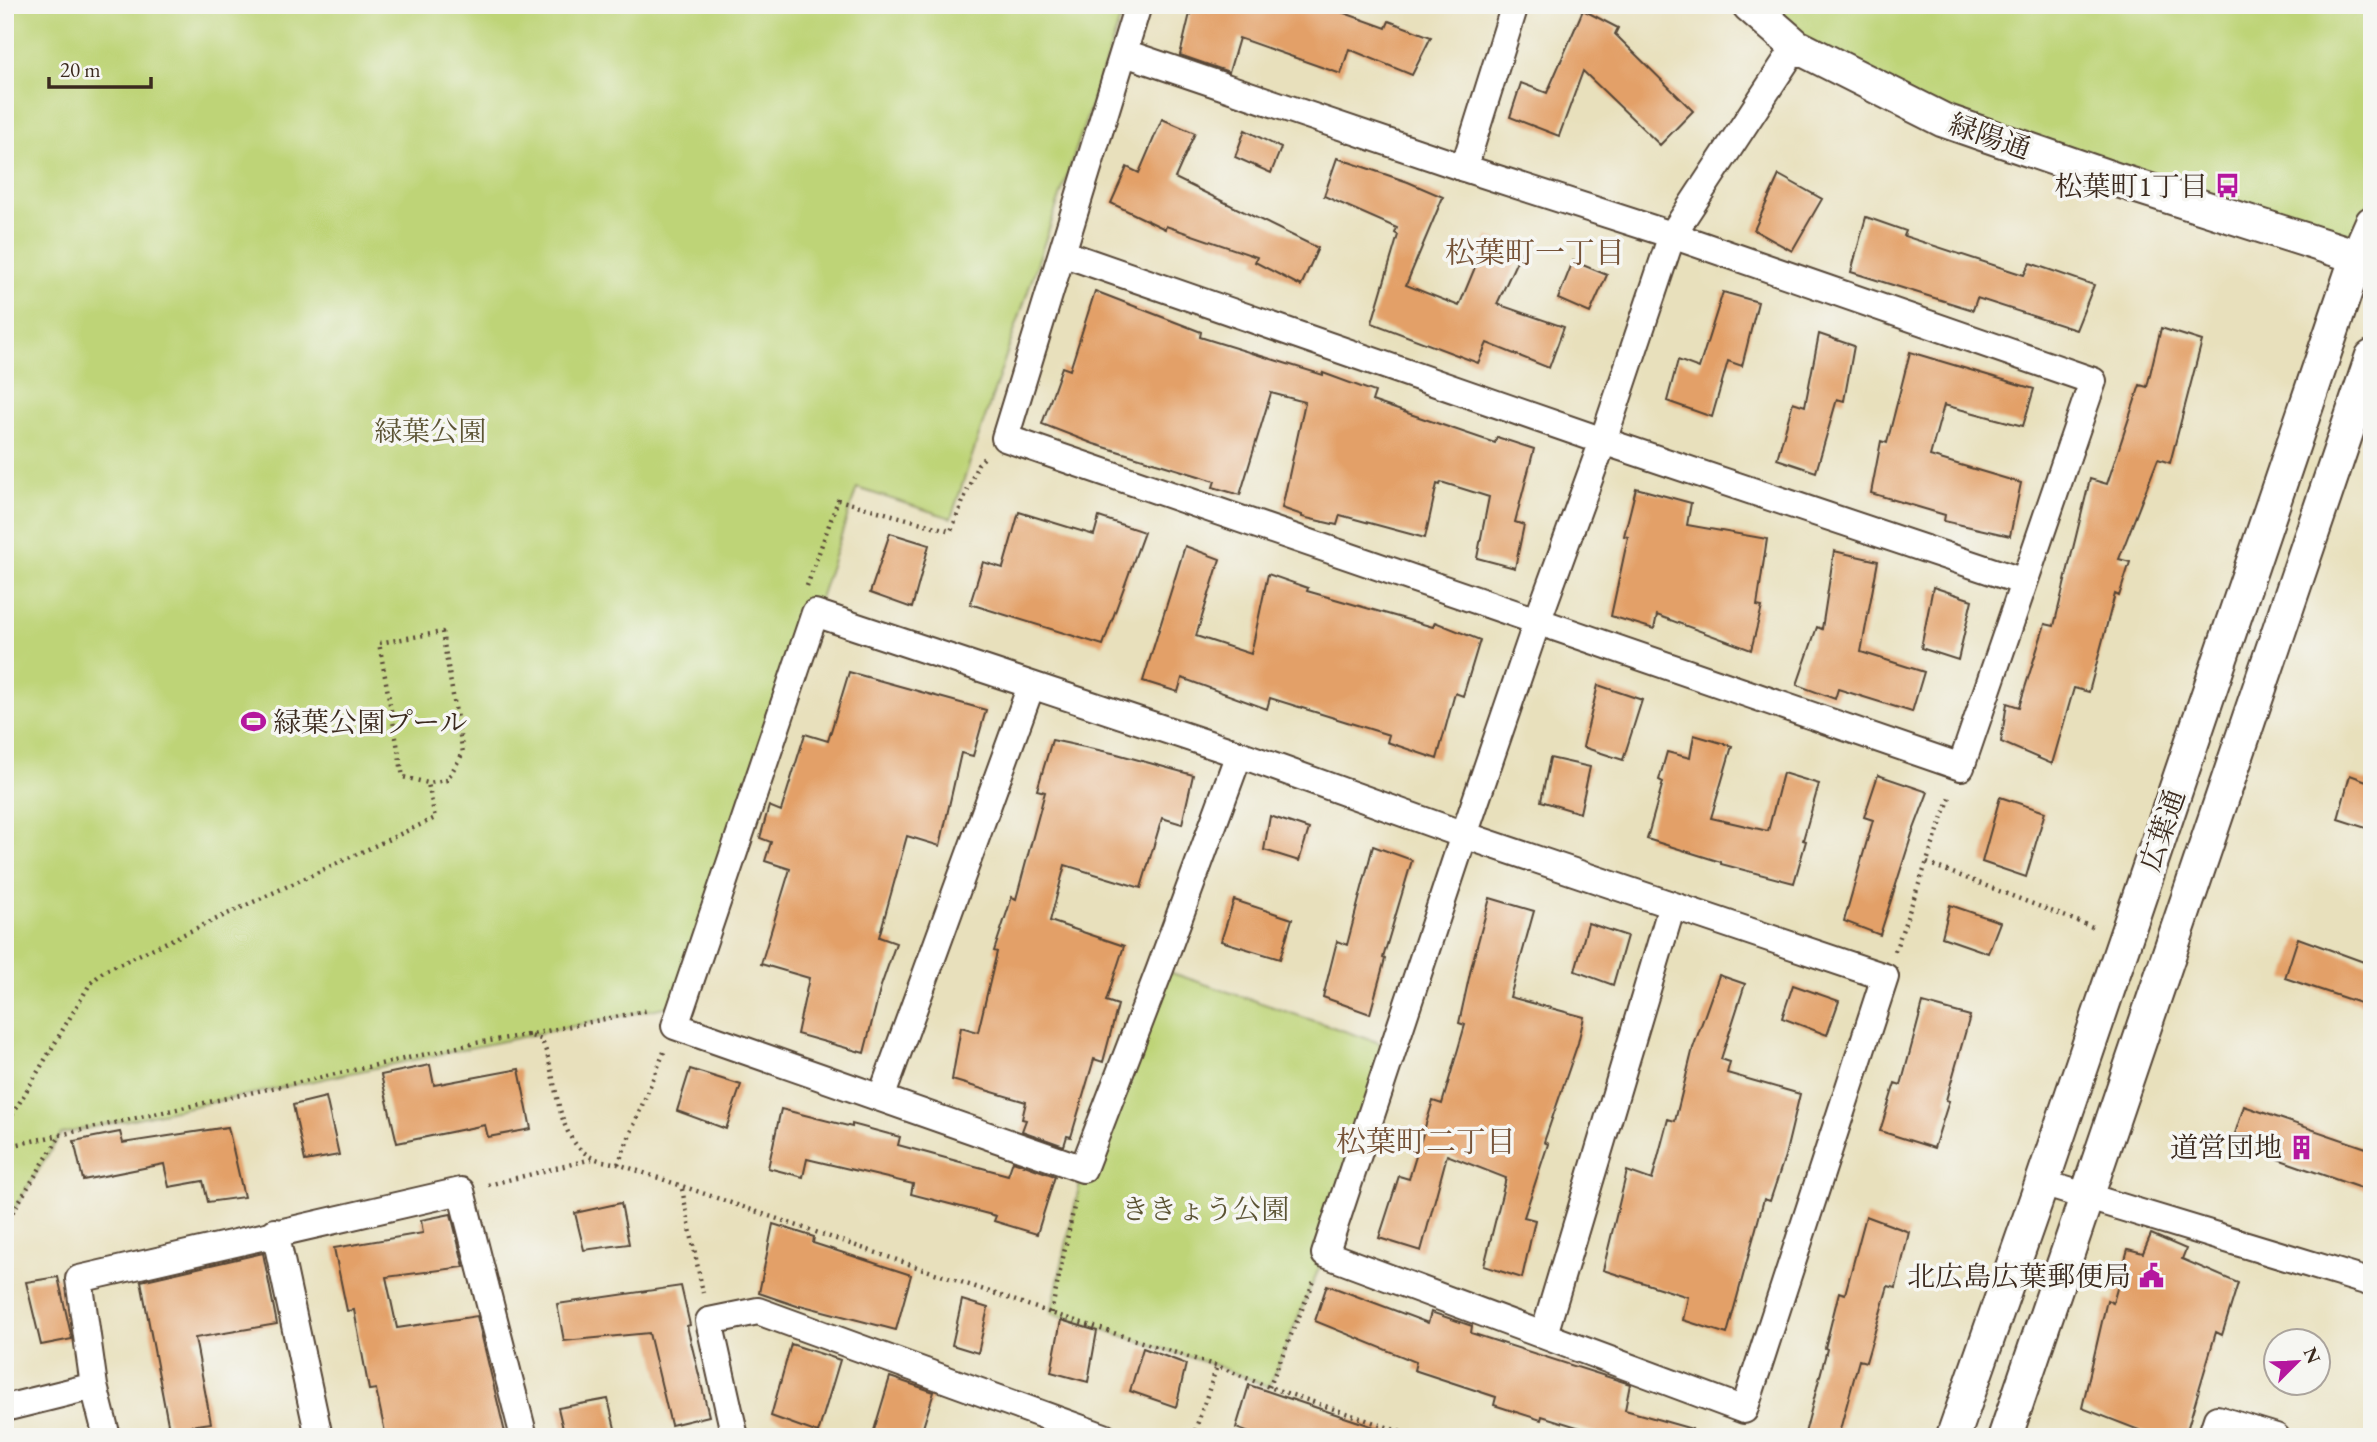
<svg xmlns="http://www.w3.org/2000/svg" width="2377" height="1442" viewBox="0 0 2377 1442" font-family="'EB Garamond','Noto Serif JP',serif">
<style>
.green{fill:#bed477;stroke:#7c7f4a;stroke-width:2}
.building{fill:#e3a068}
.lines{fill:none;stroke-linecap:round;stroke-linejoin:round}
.minor-casing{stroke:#554536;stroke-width:30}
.tertiary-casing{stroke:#554536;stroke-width:37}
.path{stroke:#554536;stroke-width:4.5;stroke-dasharray:2 5;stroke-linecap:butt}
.minor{stroke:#fff;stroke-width:26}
.tertiary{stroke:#fff;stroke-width:33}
.labels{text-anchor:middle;stroke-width:7;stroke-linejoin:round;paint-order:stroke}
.street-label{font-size:28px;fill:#3b2a1e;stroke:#f6f6f2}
.poi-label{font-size:28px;fill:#3b2a1e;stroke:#f6f6f2;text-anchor:end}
.park-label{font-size:28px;fill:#5c5434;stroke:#f6f6f2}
.neighbourhood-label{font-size:30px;fill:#765338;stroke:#f6f6f2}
</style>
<rect width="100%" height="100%" fill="#f6f6f2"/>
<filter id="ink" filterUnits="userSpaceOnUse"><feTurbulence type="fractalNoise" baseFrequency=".0143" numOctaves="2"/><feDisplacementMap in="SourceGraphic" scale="14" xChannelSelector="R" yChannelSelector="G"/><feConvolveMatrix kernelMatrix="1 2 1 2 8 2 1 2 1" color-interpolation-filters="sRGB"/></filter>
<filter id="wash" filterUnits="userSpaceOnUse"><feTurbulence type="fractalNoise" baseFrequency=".00686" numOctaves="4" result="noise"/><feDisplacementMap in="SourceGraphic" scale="28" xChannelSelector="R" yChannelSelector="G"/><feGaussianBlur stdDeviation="1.57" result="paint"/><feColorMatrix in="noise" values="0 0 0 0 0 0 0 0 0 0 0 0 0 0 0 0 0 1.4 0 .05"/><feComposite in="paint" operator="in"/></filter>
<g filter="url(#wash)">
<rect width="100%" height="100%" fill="#e8e0bc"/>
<!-- green -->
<path class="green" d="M5,5H1125L951,518L857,488L684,1003L61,1134L5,1224Z
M1749,5H2372V223L2357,257L1943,120Z
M1160,969L1395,1048L1325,1254L1269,1387L1217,1366L1051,1313L1083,1169Z"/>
<g id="blocks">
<!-- building -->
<path class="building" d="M1192,5H1322L1386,28L1389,21L1431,37L1412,75L1349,49L1341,74L1239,38L1229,72L1180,55Z
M1583,10L1618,28L1615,34L1693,111L1660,145L1583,71L1559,136L1510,117L1521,83L1547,93Z
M1162,119L1195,133L1175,178L1318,248L1301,286L1255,262L1257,257L1166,226L1165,229L1111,203L1127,167L1139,173Z
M1245,130L1281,148L1271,173L1235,157Z
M1337,158L1408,182L1443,197L1406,285L1459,306L1488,236L1521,252L1497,304L1564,327L1549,368L1487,343L1478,363L1372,323L1398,235L1395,233L1397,228L1324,196Z
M1779,175L1822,199L1792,251L1754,230Z
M1866,217L1906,231L1904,236L2024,275L2030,263L2094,285L2076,330L1977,298L1973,310L1851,272Z
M1573,261L1607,275L1590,313L1558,299Z
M1095,291L1201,332L1200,337L1323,375V373L1375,392L1372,401L1495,443L1497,437L1534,449L1515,522L1524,525L1515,568L1477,558L1489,497L1441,482L1440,485L1437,484L1425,538L1340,515L1337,525L1302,517V515L1282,508L1305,402L1271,393L1240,495L1213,487L1215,481L1094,444L1042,424L1062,367L1070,370Z
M1723,292L1758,302L1742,366L1728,361L1712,417L1667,401L1678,360L1699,368Z
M2161,328L2202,341L2170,463L2158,459L2119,559L2130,562L2119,596L2115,594L2089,692L2074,688L2052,764L2001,742L2007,703L2019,707L2045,624L2054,626L2090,479L2107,484L2140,385L2147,387Z
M1819,334L1854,346L1844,401L1837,399L1816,472L1777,459L1793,402L1805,406Z
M1910,352L2034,389L2023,426L1944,405L1930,456L2021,483L2010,536L1944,521L1945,515L1871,493L1881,441L1887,443Z
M1636,488L1691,503L1687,525L1767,539L1757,606L1762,607L1751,650L1657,615L1654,629L1611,616L1628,537L1624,536Z
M1019,512L1094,535L1099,517L1144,532L1103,645L970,604L983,562L1003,568Z
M890,533L929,545L912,608L870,593Z
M1185,546L1220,559L1196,636L1251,654L1268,574L1308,588L1307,591L1433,627L1435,622L1480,640L1463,696L1455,693L1437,759L1387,742L1389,735L1270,698L1267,709L1182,678L1178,692L1143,681Z
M1834,551L1878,561L1861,652L1924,672L1912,712L1838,689L1835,699L1797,685L1817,627L1822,629Z
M1933,587L1972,600L1958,660L1921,648Z
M849,672L986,710L973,756L961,753L940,846L907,836L879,937L896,943L881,986L864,1053L797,1034L809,978L761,964L790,869L765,861L771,842L760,838L769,806L781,811L805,734L828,741Z
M1598,685L1642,700L1623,760L1583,747Z
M1694,735L1732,746L1711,818L1768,831L1783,773L1819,784L1803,840L1806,841L1794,883L1721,864V862L1647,839L1663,782L1659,780L1667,752L1690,758Z
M1052,740L1117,754L1193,775L1182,824L1162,818L1141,888L1065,865L1050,921L1124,946L1106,1001L1118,1005L1103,1062L1094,1059L1071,1137L1067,1136L1064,1146L1022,1131L1026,1120L1022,1119L1026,1102L952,1080L961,1027L978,1032L997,952L994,951L1012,897L1016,899L1045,792L1037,790Z
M1550,758L1590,767L1580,813L1541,801Z
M1878,775L1928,792L1912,834L1880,935L1844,921L1873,820L1864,817Z
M2350,775L2372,783V830L2338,819Z
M2000,797L2045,812L2026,877L1982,862Z
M1270,816L1309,829L1299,861L1264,850Z
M1373,846L1412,860L1383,958L1385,959L1370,1014L1323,997L1337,941L1347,945Z
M1490,898L1534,911L1510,997L1584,1017L1578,1043L1544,1142L1548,1144L1524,1217L1535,1220L1522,1278L1484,1266L1506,1178L1447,1155L1421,1251L1379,1238L1399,1176L1409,1179L1433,1101L1442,1104L1465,1025L1459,1023L1472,964Z
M1234,900L1292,919L1280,959L1221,941Z
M1950,905L2000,922L1988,953L1942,937Z
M1588,923L1627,936L1613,985L1575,971Z
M2298,938L2372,965V1007L2285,978Z
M1719,975L1745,984L1721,1059L1730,1062L1727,1073L1800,1094L1785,1156L1770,1201L1764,1199L1727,1334L1683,1320L1688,1297L1603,1270L1627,1171L1652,1180L1668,1119L1675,1121L1693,1048Z
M1793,985L1839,1001L1827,1035L1782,1018Z
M1923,1003L1970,1016L1946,1100L1949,1101L1934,1148L1880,1131L1895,1083L1901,1085Z
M430,1065L434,1085L519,1069L531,1129L488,1137L485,1125L397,1143L381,1075Z
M690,1069L741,1085L726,1129L677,1111Z
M326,1097L339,1155L305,1161L293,1105Z
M2244,1106L2372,1150V1192L2232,1143Z
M781,1109L852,1127V1124L900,1137L898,1145L1008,1175L1013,1161L1055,1176L1037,1234L994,1221L996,1216L911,1194L913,1184L807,1159L803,1177L768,1168Z
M228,1127L244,1197L208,1202L203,1181L169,1187L164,1164L83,1180L74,1141L120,1132L123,1143Z
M621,1203L629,1244L584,1250L575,1213Z
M451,1214L464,1267L386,1277L397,1328L477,1316L506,1437H386L376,1389L369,1390L354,1310L347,1311L334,1248L423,1233L421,1220Z
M1866,1216L1909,1232L1896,1288L1888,1286L1866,1362L1859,1360L1838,1437H1804L1827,1349L1825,1348L1839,1292L1845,1294Z
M773,1224L814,1237L813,1243L911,1275L896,1330L800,1305V1307L759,1293Z
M2151,1234L2186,1249L2182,1259L2238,1283L2222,1335L2216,1332L2185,1437H2157L2082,1408L2107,1300L2113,1303L2128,1249L2143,1253Z
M263,1253L277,1324L195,1338L211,1423L169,1429L141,1281Z
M58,1277L72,1339L41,1345L26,1282Z
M1327,1285L1428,1323L1431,1312L1472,1326L1471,1333L1630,1384L1625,1410L1692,1429L1690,1437H1609L1542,1416L1541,1420L1494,1405L1496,1397L1414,1370L1416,1362L1315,1321Z
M681,1286L690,1325L687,1326L709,1416L671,1425L649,1333L564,1341L557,1304Z
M962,1300L988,1308L978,1353L952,1345Z
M1061,1320L1097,1331L1088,1382L1051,1372Z
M791,1344L840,1360L818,1433L771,1416Z
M1143,1348L1186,1364L1176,1407L1130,1391Z
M890,1377L934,1392L920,1437H872Z
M1249,1385L1389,1432L1388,1437H1260L1236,1428Z
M608,1399L617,1437H565L558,1408Z"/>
</g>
</g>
<g filter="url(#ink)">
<use href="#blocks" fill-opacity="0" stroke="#554536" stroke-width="2"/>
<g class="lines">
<defs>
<path id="minor" d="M1125,53L1464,168L1672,235L2093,381L1961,767L1005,438L1138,5
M1464,168L1515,5
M1062,253L1603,441L2024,582
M1239,754L1160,969L1083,1169L675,1026L815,613L1239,754L1464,835L1885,977L1744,1410L1325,1254L1464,835L1537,622L1603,441L1672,235L1796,46
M881,1098L1031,686
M2042,1183L2372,1283
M275,1232L319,1437
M1544,1334L1672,906
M5,1408L94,1386
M107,1437L94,1386L79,1279L461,1191L524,1437
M735,1437L709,1321L758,1311L1104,1437
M2211,1437L2217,1419L2276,1437"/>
<path id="tertiary" d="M1749,5L1796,46L1943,120L2117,180L2372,261
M1953,1437L2042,1183L2357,257L2372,223
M2005,1437L2372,357"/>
</defs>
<!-- minor casing -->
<use href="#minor" class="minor-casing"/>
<!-- tertiary casing -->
<use href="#tertiary" class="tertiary-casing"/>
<!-- path -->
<path class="path" d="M807,586L838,500L951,531L978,464L984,458
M442,632L463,753L447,780L428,783L403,777L379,643Z
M1927,863L2095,928
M1895,951L1951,794
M527,1035L649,1010
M5,1127L90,984L104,971L435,818L428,783
M5,1147L476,1043L527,1035L541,1039C559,1075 553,1137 591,1157C599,1161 609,1162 618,1164L1051,1313L1217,1366L1269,1387L1416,1437
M618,1164L664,1052
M488,1185L592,1159
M682,1189L703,1293
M5,1224L60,1136
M1051,1313L1076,1198
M1269,1387L1314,1281
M1193,1437L1217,1366"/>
<!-- minor -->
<use href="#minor" class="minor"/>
<!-- tertiary -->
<use href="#tertiary" class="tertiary"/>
</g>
</g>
<!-- icons -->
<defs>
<symbol id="bus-bare" viewBox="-9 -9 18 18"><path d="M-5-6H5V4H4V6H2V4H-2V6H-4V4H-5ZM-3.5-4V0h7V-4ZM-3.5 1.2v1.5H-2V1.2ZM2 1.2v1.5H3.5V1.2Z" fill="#b5179e" stroke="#f6f6f2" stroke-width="2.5" paint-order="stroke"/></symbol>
<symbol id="stadium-bare" viewBox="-9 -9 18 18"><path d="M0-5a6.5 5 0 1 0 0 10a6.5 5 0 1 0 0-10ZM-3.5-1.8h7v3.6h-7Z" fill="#b5179e" stroke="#f6f6f2" stroke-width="2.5" paint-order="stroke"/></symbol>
<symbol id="building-bare" viewBox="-9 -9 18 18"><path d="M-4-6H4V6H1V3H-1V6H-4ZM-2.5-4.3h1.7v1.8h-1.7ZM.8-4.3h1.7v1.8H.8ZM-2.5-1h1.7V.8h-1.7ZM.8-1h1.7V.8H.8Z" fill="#b5179e" stroke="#f6f6f2" stroke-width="2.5" paint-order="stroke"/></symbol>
<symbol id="civic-bare" viewBox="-9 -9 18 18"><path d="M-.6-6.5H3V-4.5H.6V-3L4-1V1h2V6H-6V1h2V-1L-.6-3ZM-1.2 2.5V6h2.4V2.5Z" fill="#b5179e" stroke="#f6f6f2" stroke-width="2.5" paint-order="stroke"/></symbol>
</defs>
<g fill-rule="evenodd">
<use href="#bus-bare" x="2210" y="168" width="35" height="35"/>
<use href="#stadium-bare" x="236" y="704" width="35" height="35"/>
<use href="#building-bare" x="2284" y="1130" width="35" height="35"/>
<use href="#civic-bare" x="2134" y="1258" width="35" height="35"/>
</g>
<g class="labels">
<!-- street labels -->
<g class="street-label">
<text transform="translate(1990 136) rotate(19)" y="10">緑陽通</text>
<text transform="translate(2162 830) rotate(-71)" y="10">広葉通</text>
</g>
<!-- poi labels -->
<g class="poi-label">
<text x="2208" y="196">松葉町1丁目</text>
<text x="273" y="732" text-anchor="start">緑葉公園プール</text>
<text x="2282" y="1157">道営団地</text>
<text x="2131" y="1286">北広島広葉郵便局</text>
</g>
<!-- park labels -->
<g class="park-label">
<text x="430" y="441">緑葉公園</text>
<text x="1205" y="1219">ききょう公園</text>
</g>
<!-- neighbourhood labels -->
<g class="neighbourhood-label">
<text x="1535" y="263">松葉町一丁目</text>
<text x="1426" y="1152">松葉町二丁目</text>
</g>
</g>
<!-- margin -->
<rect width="2377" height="1442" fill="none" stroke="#f6f6f2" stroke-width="28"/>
<!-- north arrow -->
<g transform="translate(2297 1362) rotate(66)"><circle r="33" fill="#f6f6f2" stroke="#aba49d" stroke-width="2"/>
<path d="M0-5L12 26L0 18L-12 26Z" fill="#b5179e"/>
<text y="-10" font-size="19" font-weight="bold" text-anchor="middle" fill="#3b2a1e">N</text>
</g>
<!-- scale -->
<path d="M49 77v10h102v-10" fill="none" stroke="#3b2a1e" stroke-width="3.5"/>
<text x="60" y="77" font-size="21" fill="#3b2a1e" stroke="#f6f6f2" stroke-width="5" paint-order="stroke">20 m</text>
</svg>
